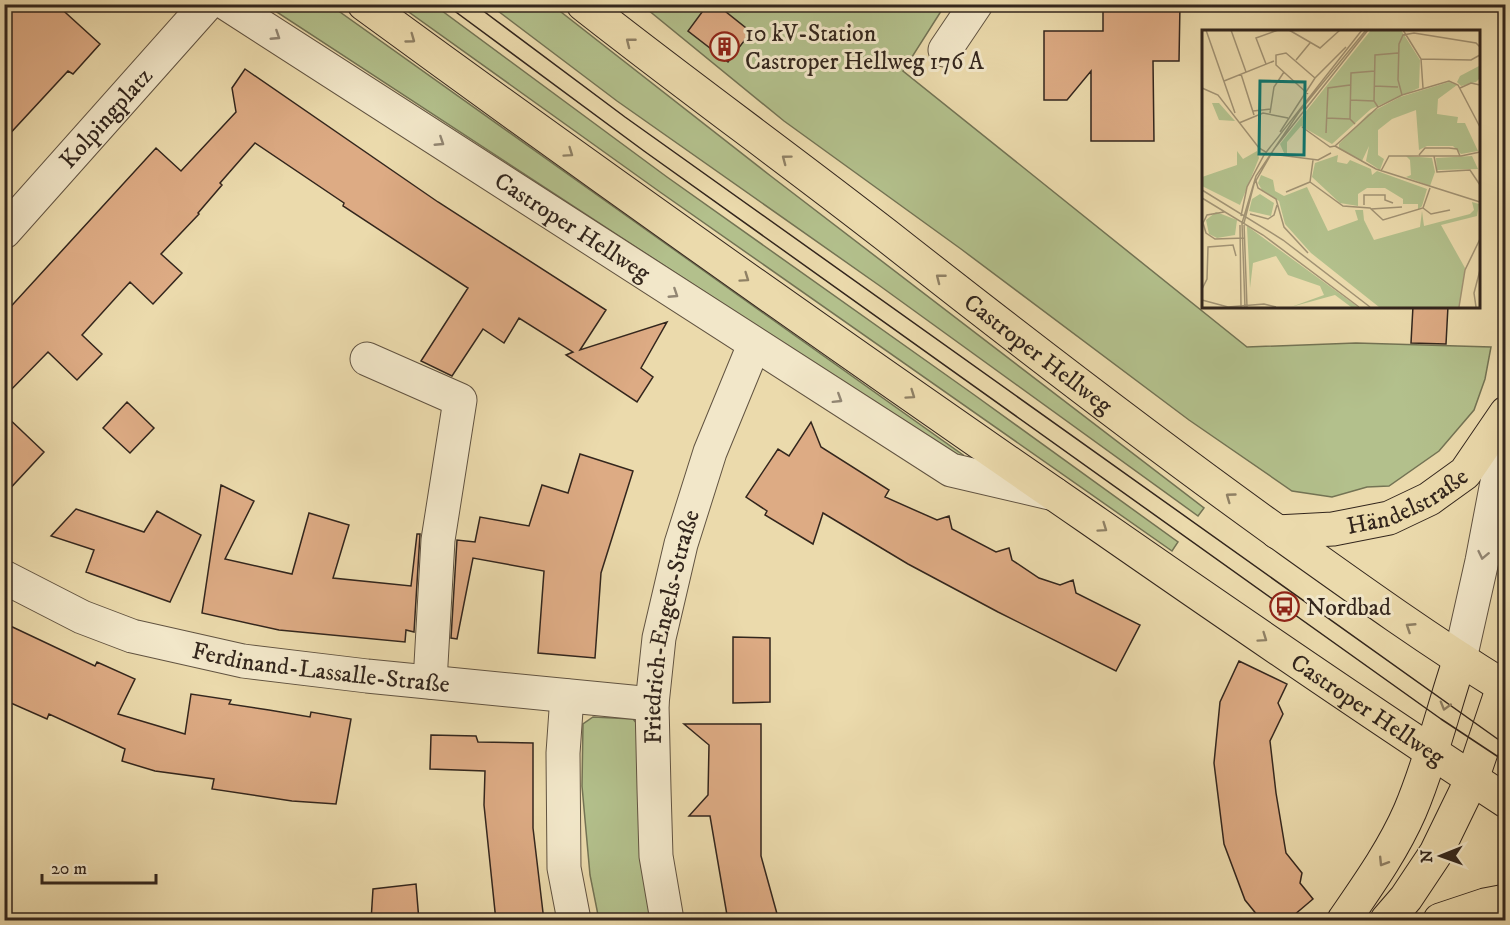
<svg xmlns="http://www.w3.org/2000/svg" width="1510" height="925" viewBox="0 0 1510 925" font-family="'IM FELL DW Pica',serif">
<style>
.green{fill:#b3c08c;stroke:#737354;stroke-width:1.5}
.building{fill:#ddab84;stroke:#33261d;stroke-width:1.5}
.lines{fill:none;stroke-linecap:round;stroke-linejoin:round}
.minor-casing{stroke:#615341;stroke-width:35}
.major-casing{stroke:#33261d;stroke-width:35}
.minor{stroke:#f2e7c9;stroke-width:33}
.major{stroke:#ebdaac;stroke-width:33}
.tram{stroke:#33261d;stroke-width:1.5}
.oneway{stroke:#928673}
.oneway2{stroke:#8f8064}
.labels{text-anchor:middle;stroke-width:6;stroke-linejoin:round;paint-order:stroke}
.poi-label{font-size:24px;fill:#33261d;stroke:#f2e7c9;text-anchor:start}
.street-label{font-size:24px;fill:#33261d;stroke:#f2e7c9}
.inset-road{fill:none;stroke:#a19273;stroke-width:1.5}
.view{fill:#0f766e;fill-opacity:0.15;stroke:#0f766e;stroke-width:3}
.inset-edge{fill:none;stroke:#33261d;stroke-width:3}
</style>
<rect width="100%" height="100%" fill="#ebdaac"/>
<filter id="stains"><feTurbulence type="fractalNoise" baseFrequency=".00333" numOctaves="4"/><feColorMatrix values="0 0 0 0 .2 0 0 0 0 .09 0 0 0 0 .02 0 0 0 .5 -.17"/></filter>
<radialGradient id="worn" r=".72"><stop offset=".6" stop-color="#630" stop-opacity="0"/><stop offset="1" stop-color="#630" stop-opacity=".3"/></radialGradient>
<!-- green -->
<path class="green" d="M266,5H330L963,455L960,459Z
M399,5H434L667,177L973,394L1178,542L1172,551L660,192Z
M490,5H552L772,177L1204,508L1198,516L880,286L617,101Z
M642,5H945L903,71L1247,347L1356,343L1491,347L1485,379L1474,410L1439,451L1389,486L1367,487L1332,497L1292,491L1189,420L961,249L784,121Z
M593,717L633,719L638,725L652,920H599L590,875L582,786L583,724Z"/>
<!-- building -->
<path class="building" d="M4,4H56L100,44L73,74L68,71L4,140Z
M708,4H716L751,32L728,62L688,31Z
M1103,4H1180L1179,61H1153L1154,141H1091V71L1067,100H1044V31H1103Z
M245,69L438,202L606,310L580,350L667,322L641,368L653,377L637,402L566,355L573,352L519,318L504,343L483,329L452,376L421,361L468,288L343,206L344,203L255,143L220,183L222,185L198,213L199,214L161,254L182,273L153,304L130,282L82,335L102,354L77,380L48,352L4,397V314L156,148L181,171L236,112L232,88Z
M1413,306H1448L1446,344L1411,343Z
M127,402L154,428L130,453L103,428Z
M4,414L44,452L4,495Z
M811,422L821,447L889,490L885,497L937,520L949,516L952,529L996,552L1009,548L1012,560L1039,578L1060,585L1073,580L1076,593L1140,625L1116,671L998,612L908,564L823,513L813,544L765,515L767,511L746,497L778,449L789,456Z
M580,454L633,471L601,573L595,658L538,653L544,571L473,558L457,639L451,638L457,540L475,542L480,517L529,526L542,485L568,493Z
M221,485L254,501L225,559L292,574L309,513L349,525L333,578L411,586L417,534H420L414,632L406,630L405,642L279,630L202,613Z
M76,509L144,532L157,511L201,535L170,602L86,572L94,550L51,536Z
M4,623L95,666L97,662L135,679L118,714L185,734L191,694L231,700L229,704L269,710L310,717L311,712L351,719L336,804L292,801L212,789L214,779L155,771L122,761L125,749L49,714L47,719L4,700Z
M733,637L770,638V702L733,703Z
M1239,661L1287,684L1278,703L1283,714L1270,741L1276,793L1286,853L1302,873L1300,883L1313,899L1287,921H1262L1245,900L1224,844L1214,763L1220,702Z
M684,724H761V856L779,921H728L710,816H689L708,795L709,745Z
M431,735L476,736L478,742L533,743V828L544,921H496L484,805L485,771L430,769Z
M416,884L419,921H371L373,889Z"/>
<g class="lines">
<defs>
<g id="minor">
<path id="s1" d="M227,4L951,470L1054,494"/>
<path d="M945,50L976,4"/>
<path id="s2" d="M4,232L207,4"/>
<path d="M367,359L460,400L438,540L430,682"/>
<path id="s3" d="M4,577L82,617L132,636L243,661L367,676L652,704"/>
<path d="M1460,659L1482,561L1506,435"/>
<path d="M567,696L563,753L564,868L574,920"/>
<path id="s4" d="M667,920L656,856L654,789L652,704L659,638L681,544L710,452L754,345"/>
</g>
<g id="major">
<path id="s5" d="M364,4C603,179 845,350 1089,518C1227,614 1365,709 1506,801"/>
<path id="s6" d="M583,4C683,83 786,157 886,235C1013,335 1141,434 1272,528C1349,583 1425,638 1506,688"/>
<path id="s7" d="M1277,532L1333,529L1389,518L1429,499L1465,473L1506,413"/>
<path d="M1344,920C1368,885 1393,850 1410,811C1431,762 1443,709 1460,659"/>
<path d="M1387,920L1406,898L1436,853L1472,779L1503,687"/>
<path d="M1440,920L1485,905L1506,901"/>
</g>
</defs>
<!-- minor casing -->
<use href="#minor" class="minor-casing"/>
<!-- major casing -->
<use href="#major" class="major-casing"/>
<!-- minor -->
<use href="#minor" class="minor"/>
<!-- major -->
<use href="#major" class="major"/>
<!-- tram -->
<path class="tram" d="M445,4L644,151L1441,719L1506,762
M474,4L625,117L1506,745"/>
</g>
<!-- one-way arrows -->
<defs><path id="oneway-chevron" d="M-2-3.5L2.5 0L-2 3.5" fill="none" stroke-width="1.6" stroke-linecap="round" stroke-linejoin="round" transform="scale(1.5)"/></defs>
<g class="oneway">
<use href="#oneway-chevron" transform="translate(276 36) rotate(33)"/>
<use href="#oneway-chevron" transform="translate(440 142) rotate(33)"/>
<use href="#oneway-chevron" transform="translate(674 294) rotate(33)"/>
<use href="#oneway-chevron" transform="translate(838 399) rotate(32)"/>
<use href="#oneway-chevron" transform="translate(1483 555) rotate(102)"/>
</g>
<g class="oneway2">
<use href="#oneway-chevron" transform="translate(411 39) rotate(36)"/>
<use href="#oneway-chevron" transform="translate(630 42) rotate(-142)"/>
<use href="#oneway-chevron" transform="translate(569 153) rotate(35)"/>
<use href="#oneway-chevron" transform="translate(786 159) rotate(-143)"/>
<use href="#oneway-chevron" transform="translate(745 278) rotate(35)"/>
<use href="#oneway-chevron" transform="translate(940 278) rotate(-142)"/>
<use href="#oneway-chevron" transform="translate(911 395) rotate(35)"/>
<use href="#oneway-chevron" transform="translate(1230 497) rotate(-144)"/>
<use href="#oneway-chevron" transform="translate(1103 528) rotate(35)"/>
<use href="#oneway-chevron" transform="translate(1410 627) rotate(-147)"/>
<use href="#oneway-chevron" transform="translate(1263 638) rotate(35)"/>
<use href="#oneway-chevron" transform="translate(1445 706) rotate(106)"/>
<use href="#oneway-chevron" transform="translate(1383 862) rotate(122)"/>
</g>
<!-- icons -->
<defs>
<symbol id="building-ring" viewBox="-11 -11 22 22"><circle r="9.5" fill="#f2e7c9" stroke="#8f2418" stroke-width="1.5"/><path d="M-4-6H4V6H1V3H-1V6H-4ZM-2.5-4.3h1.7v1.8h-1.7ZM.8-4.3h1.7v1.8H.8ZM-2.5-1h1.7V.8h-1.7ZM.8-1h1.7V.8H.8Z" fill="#8f2418"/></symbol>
<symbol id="bus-ring" viewBox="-11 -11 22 22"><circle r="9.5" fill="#f2e7c9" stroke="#8f2418" stroke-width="1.5"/><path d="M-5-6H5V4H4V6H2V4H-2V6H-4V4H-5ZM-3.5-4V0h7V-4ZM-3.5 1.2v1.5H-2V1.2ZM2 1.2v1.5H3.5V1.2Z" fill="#8f2418"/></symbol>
</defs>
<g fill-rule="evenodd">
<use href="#building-ring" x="708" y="30" width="33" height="33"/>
<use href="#bus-ring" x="1268" y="590" width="33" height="33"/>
</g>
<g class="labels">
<!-- poi labels -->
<g class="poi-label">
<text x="745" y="41">10 kV-Station<tspan x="745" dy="28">Castroper Hellweg 176 A</tspan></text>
<text x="1306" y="615">Nordbad</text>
</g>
<!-- street labels -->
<g class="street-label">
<text dy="8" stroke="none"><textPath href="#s2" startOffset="153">Kolpingplatz</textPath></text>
<text dy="8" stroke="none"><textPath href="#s1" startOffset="411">Castroper Hellweg</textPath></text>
<text dy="8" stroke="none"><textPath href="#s6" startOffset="574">Castroper Hellweg</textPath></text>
<text dy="8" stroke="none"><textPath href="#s7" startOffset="136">Händelstraße</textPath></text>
<text dy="8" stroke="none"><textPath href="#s4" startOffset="296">Friedrich-Engels-Straße</textPath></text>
<text dy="8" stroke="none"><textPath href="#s3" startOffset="333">Ferdinand-Lassalle-Straße</textPath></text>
<text dy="8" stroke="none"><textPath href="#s5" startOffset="1227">Castroper Hellweg</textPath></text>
</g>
</g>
<!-- overview -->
<g transform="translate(1202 30)">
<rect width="278" height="278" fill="#ebdaac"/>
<path d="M169,0H199L218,30L217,58L169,79L130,114L99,96L85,112V124L82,123L78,114ZM277,36V49L274,52L259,56L255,52L258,46ZM247,52L255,55L236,69L235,84L256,87L255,93H263L276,121L259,124L251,116H225L217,120L214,80L190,89L176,100V125L182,129L178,140L164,131L167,116L160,131L137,119V114L166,84L198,67ZM10,73H17L33,91L17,90ZM35,121L41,129L55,121L57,128L38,175L0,156V147L35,135ZM136,125L135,132L145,134L148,130L169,139L170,145L175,141L225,159L220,176L216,180V174H201V169L183,158H165L156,164V176L138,173L110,147L113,133ZM204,126L230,128L233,142L228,156L204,147L209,145L208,130ZM270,126L276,139L235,140L234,128ZM59,145L71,150L73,161L82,166L105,157L126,201L156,190L153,180H161L162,190L172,210L218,197L220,181L222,196L268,184L272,180L270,172L277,174L275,186L239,195L263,238L257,277H177L109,223L83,194L77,171L60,160L56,153ZM58,164L72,173L69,186L47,181L50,169ZM14,182L35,190L33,205L15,208L7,204L4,190ZM45,196L156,277H149L133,265L89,277L122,265L118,256L86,245L74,226L51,233L48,258Z" fill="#b3c08c"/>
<path class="inset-road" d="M4,0L33,83M29,0L44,42M87,0L118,18L138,0M201,0L219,29L221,58M219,29L269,30L278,25M94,30L108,13M64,34L54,8L76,0M39,44L52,85M22,51L72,31M172,56L196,57M0,58L16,65L57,118L67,124M258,58L269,53L278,55M106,64L74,35V25L84,23L113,48M200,65L196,50L197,14L201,5L212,3L274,13L278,17M148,70L172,71M176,77L172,71L173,25L196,23M51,81L69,79M68,83L72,57L82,42M124,88L148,89M37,93L61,83L86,88M153,94L148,89L149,43L173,41M100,97L128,117L133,116M78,102L113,48L144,17M124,103L126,58L148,55M133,116L176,77L200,65L247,51L256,55L278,97M133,116L174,139L278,172M69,124L116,130L129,123M217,125L223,118H247L255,119L258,126M232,126L235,142L268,140L278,155M179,141L187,126H259L278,122M54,151L56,158L74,169L82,197L106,223M108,152L141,176L168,178L181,190L221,178L228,158M108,152L111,130M0,160L81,210L168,277M84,162L108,152M0,168L61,205L157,277M162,175V165H183V170L191,173M221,178L229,184L248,180M169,179L200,177M22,182L5,185L1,193L4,203L13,209L43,208M48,184L66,189L72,185L75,175M39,186L45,157L62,125L160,0M38,195L39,277M0,259L5,249L6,217L31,215L34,226M0,270L26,277L62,274L74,277M43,277L40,193L54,146L97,82L164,0M45,277L42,193L52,154L72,119L166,0M257,277L263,240L278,209M274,277L272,263L278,240"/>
<path class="view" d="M58,51L103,52L102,125L57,124Z"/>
<rect width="278" height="278" class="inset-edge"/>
</g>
<!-- margin -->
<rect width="1510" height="925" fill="none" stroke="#ebdaac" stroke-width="24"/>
<rect x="6" y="6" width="1498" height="913" fill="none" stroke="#33261d" stroke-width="3"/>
<rect x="12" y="12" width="1486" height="901" fill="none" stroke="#33261d" stroke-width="1.5"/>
<!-- north arrow -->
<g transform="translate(1441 856) rotate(269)" stroke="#f2e7c9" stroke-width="4.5" paint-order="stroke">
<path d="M0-4.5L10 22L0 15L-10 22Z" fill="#33261d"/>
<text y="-9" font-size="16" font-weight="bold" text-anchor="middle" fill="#33261d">N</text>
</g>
<!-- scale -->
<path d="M42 874v9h114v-9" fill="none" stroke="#33261d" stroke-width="3"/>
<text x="51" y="874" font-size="18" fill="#33261d" stroke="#f2e7c9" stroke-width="4.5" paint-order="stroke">20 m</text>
<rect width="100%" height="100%" filter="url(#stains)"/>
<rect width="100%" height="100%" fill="url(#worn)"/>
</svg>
